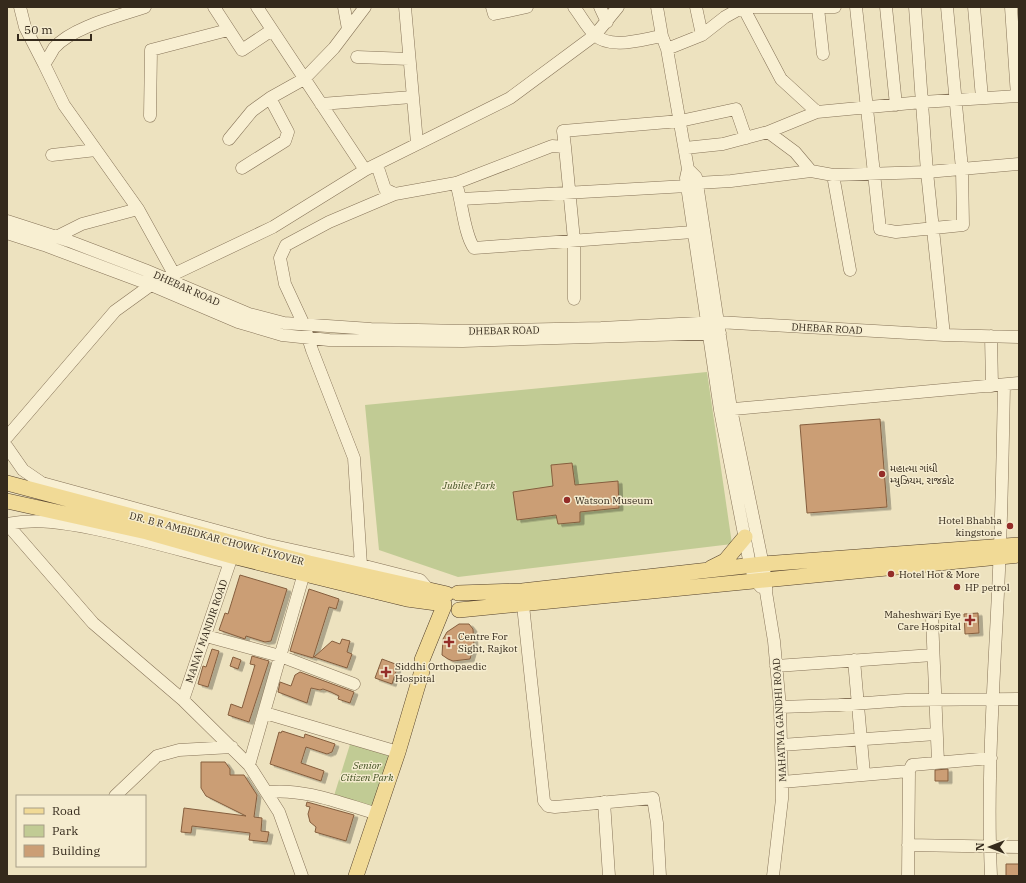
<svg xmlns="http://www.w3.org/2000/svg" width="1026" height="883" viewBox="0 0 1026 883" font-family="'IBM Plex Serif','Noto Sans Gujarati',serif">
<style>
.green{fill:#c1cb94}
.building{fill:#cb9e75;stroke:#855e3e;filter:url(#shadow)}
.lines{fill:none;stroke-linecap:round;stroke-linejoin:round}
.minor-casing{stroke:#867358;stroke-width:13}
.major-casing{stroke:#53402c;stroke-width:16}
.minor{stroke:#f8efd2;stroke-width:12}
.major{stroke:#f1da96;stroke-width:15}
.poi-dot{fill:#942d28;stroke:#f5eccf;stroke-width:1.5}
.labels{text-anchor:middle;stroke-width:3;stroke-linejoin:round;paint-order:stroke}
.street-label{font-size:10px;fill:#352a1c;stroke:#f5eccf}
.poi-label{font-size:10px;fill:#352a1c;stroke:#f5eccf;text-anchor:start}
.park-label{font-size:10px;font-style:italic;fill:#435123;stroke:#f5eccf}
</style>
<defs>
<filter id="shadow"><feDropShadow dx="4" dy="2.5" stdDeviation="0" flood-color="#0004"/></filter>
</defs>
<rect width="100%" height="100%" fill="#ede2bf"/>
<!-- green -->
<path class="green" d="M707,372L732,544L458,577L379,550L365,405Z
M352,738L398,752L378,814L333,799Z"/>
<!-- building -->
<path class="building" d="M880,419L887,507L807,513L800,425Z
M572,463L575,485L618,481L619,508L580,512V522L558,524L556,515L517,520L513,492L553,486L551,465Z
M240,575L287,589L271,641L265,642L246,636L245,639L219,630L225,613L228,614Z
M309,589L339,599L336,609L329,607L313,658L290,651Z
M978,613L979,633L965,634L964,614Z
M459,624H469L473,629L474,645L470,659L453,661L448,659L442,655L443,639L447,632Z
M342,639L350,641L347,652L352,654L347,668L314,657L332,641L340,644Z
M212,649L219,651L208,687L198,684L203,666L206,667Z
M252,656L269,661L249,722L228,715L231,704L242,708L255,665L250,664Z
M233,657L241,660L238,669L230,666Z
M382,659L398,665L392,684L375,678Z
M300,672L354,692L350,703L338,699L339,696L331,692L323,689L320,690L311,688L307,703L278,692L280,682L291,686L295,675Z
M282,731L304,738L305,734L335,744L332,752L327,754L306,747L301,763L324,771L321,781L270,764L279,732L281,733Z
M201,762H225L230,769V775H244L257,795L254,817L262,818L261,831L269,832L267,842L249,840L250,833L192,826L191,833L181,832L184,808L246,816L206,796L201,788Z
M948,769V781H935V770Z
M307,802L354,815L346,841L315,832L316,827L310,822L308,814L310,807L306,806Z
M1006,864H1019V876H1006Z"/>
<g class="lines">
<defs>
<path id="minor" d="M20,7L25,27L44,64
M145,7C119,16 72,27 54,48C51,53 48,59 44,64L64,105L138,209L174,274
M214,7L242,50L272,30
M257,7L365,170
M344,7L348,29
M405,7L417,143
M492,7L494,14L527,7
M574,7C581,16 587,28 595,35C611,50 643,39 662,36
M600,7L607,22
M657,7L662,36L667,49L688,169L686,178L687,186L720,410L750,565L755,580L761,587
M696,7L702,35
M743,7L781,79L817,112L922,102L1019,96
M856,7L880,229L896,232L963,225L962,169L947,7
M886,7L896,105
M915,7L927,172L944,335
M974,7L982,98
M1011,7L1017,96
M818,8L823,54
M667,49L702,35L725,17L743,7H835
M357,57L409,59
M321,104L412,97
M150,116L151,50L228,30
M768,132L795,152L811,171
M229,139L252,111L270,98L304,79L334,48L365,7
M565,147L563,131L680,121L736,109L746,138
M685,148L723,144L768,132L817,112
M52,155L96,150
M377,165L385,189L395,194L456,183L552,146L565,147L574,240V299
M242,168L285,141L288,132L270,98
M688,169L696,177L731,409L766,580V592L774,641L780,707L782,782V799L773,876
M833,175L850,270
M456,183C462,201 464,234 474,248L693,232
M697,183L731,181L811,171L833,175L927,172L1019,164
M462,199L687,186
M7,221L69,241L145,270L249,314L284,323L371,329L464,331L601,328L718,322L944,335L1019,337
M7,233L44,245L151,285L238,322L282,335L329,340L463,341L720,333
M56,237L82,224L138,209
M991,336L992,386
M723,410L1019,383
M7,437L115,311L151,285L273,227L365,170L510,98L595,35L618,7
M7,447L23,470L42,483L265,544L361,565L420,580L429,590
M7,524L93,623L183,700L249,765L279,812L302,876
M7,524C38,518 65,523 95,529C138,538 180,550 223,561
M361,565L354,458L312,350L304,325L285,284L280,258L286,245L329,222L395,194
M522,596L544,801L548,806L555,807L653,798L657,823L660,876
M932,618L938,762
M206,636L280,656L354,684
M854,660L864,774
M776,666L933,655
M183,700L230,562
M780,707L839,705L906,700L1019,699
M265,713L398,752
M781,745L936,734
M249,765L302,580
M782,782L909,771
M268,792C305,788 343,804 378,814
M115,796L157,756L179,750L232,747
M604,802L609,876
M908,845L1019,847
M908,876L909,771L912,765L991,758
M991,876C986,766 996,656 1000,546C1002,492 1003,438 1004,385"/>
<path id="major" d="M7,483L309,563L447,594
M7,501L147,532L232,556L407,599L444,604
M711,568L725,561L745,537
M458,593L522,591L763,564L1019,545
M459,610L1019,555
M356,876L398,752L422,671V660L444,606"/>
</defs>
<!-- minor casing -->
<use href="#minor" class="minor-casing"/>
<!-- major casing -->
<use href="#major" class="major-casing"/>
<!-- minor -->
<use href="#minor" class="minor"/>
<!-- major -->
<use href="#major" class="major"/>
</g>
<!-- markers -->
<g class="poi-dot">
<circle cx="882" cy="474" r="4"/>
<circle cx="567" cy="500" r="4"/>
<circle cx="1010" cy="526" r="4"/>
<circle cx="891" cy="574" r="4"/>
<circle cx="957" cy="587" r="4"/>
<path d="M968 614h4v4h4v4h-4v4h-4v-4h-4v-4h4z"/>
<path d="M447 636h4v4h4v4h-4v4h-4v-4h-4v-4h4z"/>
<path d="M384 666h4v4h4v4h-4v4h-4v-4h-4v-4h4z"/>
</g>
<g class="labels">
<!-- street labels -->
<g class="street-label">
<text transform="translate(187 288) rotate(24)" y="4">DHEBAR ROAD</text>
<text transform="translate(827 328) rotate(3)" y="4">DHEBAR ROAD</text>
<text transform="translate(504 330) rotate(-1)" y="4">DHEBAR ROAD</text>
<text transform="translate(217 538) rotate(15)" y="4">DR. B R AMBEDKAR CHOWK FLYOVER</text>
<text transform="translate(206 631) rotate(-71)" y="4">MANAV MANDIR ROAD</text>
<text transform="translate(779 720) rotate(-93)" y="4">MAHATMA GANDHI ROAD</text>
</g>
<!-- poi labels -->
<g class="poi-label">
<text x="890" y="472">મહાત્મા ગાંધી<tspan x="890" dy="12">મ્યુઝિયમ, રાજકોટ</tspan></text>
<text x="575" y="504">Watson Museum</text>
<text x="1002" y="524" text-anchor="end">Hotel Bhabha<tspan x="1002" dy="12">kingstone</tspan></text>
<text x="899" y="578">Hotel Hot &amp; More</text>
<text x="965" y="591">HP petrol</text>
<text x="961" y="618" text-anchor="end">Maheshwari Eye<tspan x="961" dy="12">Care Hospital</tspan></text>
<text x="458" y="640">Centre For<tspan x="458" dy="12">Sight, Rajkot</tspan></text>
<text x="395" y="670">Siddhi Orthopaedic<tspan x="395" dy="12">Hospital</tspan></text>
</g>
<!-- park labels -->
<g class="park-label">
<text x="469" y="489">Jubilee Park</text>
<text x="367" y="769">Senior<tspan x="367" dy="12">Citizen Park</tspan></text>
</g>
</g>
<!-- border -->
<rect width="1026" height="883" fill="none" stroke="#352a1c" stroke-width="16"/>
<!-- legend -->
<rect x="16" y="795" width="130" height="72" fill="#f5eccf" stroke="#a89e87"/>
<rect x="24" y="808" width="20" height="6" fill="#f1da96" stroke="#a89e87"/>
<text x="52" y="815" font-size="12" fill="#352a1c">Road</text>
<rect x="24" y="825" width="20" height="12" fill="#c1cb94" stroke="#a89e87"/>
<text x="52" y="835" font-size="12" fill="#352a1c">Park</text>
<rect x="24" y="845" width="20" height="12" fill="#cb9e75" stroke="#a89e87"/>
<text x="52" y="855" font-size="12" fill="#352a1c">Building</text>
<!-- north arrow -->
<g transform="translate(990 847) rotate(270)" stroke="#f5eccf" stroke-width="3" paint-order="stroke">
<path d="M0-3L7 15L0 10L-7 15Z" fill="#352a1c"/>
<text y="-6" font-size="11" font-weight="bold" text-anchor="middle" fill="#352a1c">N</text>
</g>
<!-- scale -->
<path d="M18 34v6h73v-6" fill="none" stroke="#352a1c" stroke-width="2"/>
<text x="24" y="34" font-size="12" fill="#352a1c" stroke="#f5eccf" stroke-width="3" paint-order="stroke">50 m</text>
</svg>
